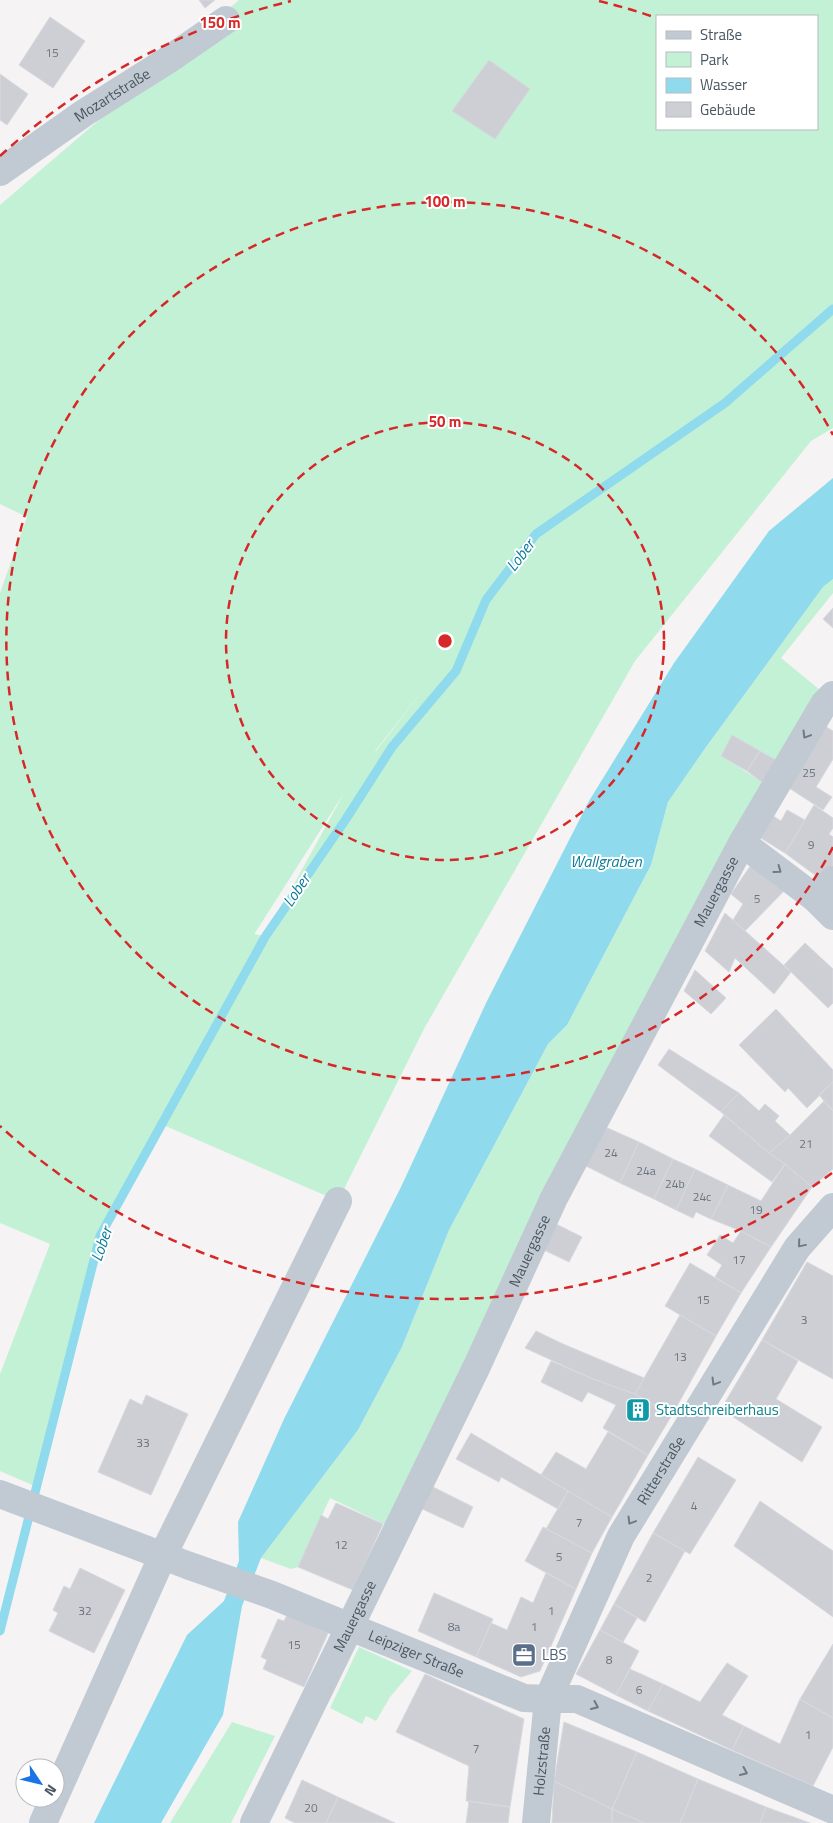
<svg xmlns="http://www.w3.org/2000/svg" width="833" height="1823" viewBox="0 0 833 1823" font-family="'Titillium Web',sans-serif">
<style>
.green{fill:#c3f1d5;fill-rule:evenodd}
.water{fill:#90daee}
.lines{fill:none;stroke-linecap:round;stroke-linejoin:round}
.stream{stroke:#90daee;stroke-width:9}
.building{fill:#cdcfd5;stroke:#d7d9de}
.minor{stroke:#c1cad2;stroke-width:28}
.oneway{stroke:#6e7983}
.ring{fill:none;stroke:#d62828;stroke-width:2.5;stroke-dasharray:9 6}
.labels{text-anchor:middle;stroke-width:4;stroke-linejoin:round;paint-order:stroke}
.number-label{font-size:12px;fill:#6b747e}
.street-label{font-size:15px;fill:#4a5661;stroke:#fff}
.culture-label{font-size:15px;fill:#0d838f;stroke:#fff;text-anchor:start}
.service-label{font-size:15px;fill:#4e5e75;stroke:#fff;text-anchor:start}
.water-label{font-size:16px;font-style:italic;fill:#0c7c9b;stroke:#fff}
.centre{fill:#d62828;stroke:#fff;stroke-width:2.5}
.ring-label{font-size:15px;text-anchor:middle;font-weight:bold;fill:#d62828;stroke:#fff;stroke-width:4;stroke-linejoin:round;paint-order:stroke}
</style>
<rect width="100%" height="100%" fill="#f5f3f3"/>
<!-- green -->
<path class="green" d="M239,0H833V428L811,441L635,661L425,1027L338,1201L161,1124L100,1236L37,1487L0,1471V1374L50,1244L0,1223V593L27,517L0,504V205ZM657,16H817V129H657ZM428,684L376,751H375ZM344,793L265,937L255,934V933Z
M833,579V593L781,658L820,690L776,760L733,736L721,755L763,783L386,1525L330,1498L298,1567L291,1569L261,1558L358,1430L402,1347L449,1230L548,1044L567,1025L651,865L668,802L706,747L823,587Z
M359,1647L412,1671L390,1697L376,1721L366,1716L362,1724L330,1708Z
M232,1722L275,1736L231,1823H170Z"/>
<!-- water -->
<path class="water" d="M833,478V579L823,587L706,747L668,802L651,865L567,1025L548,1044L449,1230L402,1347L358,1430L261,1558L242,1606L223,1715L161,1823H94L187,1635L224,1601L239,1561L238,1522L284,1419L401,1187L487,1001L589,801L674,663L769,531Z"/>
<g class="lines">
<!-- stream -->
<path class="stream" d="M0,1631L100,1236L265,937L346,819L392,747L456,671L486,600L536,534L725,403L833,309"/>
</g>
<!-- building -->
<path class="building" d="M199,0H215L205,8Z
M50,17L85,41L53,88L19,65Z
M489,60L530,89L495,139L452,111Z
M0,74L28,94L7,125L0,120Z
M833,608V628L823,619Z
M825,726L833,731V759L816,787L832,797L823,810L786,786Z
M732,735L760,751L747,771L721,756Z
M760,751L776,760L763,783L747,771Z
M814,805L833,818V828L829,834L833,837V866L819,878L785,853Z
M787,810L805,820L785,853L756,835L767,812L781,821Z
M751,865L789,886L745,931L733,920L743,904L731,894Z
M725,913L791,972L774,994L735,958L729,972L705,951Z
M805,943L833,969V1003L828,1008L784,965Z
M695,970L726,998L711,1014L684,991Z
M776,1009L833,1070V1082L807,1108L788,1088L785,1092L739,1045Z
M669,1049L739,1093L721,1112L658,1065Z
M833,1082V1111L819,1095Z
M739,1093L759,1111L765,1104L779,1116L775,1121L790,1135L769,1153L721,1112Z
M824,1101L833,1111V1169L812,1187L785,1164L769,1153L790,1135Z
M724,1115L769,1153L785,1164L772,1182L709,1136Z
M603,1126L639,1142L620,1183L582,1164Z
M639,1142L673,1159L654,1199L620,1183Z
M673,1159L695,1169L676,1210L654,1199Z
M785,1164L812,1187L771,1247L741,1231L711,1219L728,1185L761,1201Z
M695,1169L728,1185L711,1219L696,1212L693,1218L676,1210Z
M556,1224L582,1237L569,1262L544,1250Z
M741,1231L771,1247L741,1293L715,1277L722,1265L707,1255L720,1235L733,1243Z
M807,1262L833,1276V1379L762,1340Z
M690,1263L741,1293L716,1336L665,1306Z
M680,1315L716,1336L672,1415L635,1394Z
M536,1331L563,1344L644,1378L635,1394L593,1379L525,1348Z
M762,1340L798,1361L776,1399L822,1427L802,1462L721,1409Z
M551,1361L593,1379L635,1394L672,1415L648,1455L603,1428L616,1405L588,1392L582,1402L541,1382Z
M146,1395L188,1414L151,1495L98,1472L130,1399L142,1405Z
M608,1432L648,1455L612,1517L541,1475L556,1452L586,1469Z
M471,1433L568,1491L558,1509L501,1477L499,1482L456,1459Z
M698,1457L736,1480L690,1554L653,1533Z
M429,1485L473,1507L463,1528L418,1507Z
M568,1491L612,1517L592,1553L546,1529Z
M760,1501L833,1551V1617L734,1546Z
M336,1503L383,1524L353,1590L298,1567L321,1515L328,1519Z
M543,1527L592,1553L576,1589L525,1561Z
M653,1533L685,1551L645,1622L614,1604Z
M80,1568L125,1590L94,1653L49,1631L58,1613L53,1610L64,1586L70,1589Z
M546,1573L576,1589L540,1671L521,1677L476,1657L491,1623L507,1630L521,1597L533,1603Z
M434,1593L493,1619L476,1657L418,1631Z
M614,1604L637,1618L623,1642L600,1630Z
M287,1615L328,1633L304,1687L263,1669L267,1660L261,1657L278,1619L284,1621Z
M600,1630L639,1651L616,1695L576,1674Z
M833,1644V1718L800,1699Z
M727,1663L748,1676L722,1715L744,1726L732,1750L648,1711L663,1684L700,1702Z
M630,1669L663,1684L648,1711L616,1695Z
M425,1674L524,1719L510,1807L466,1801L469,1766L396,1732Z
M800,1699L833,1718V1747L813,1786L732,1750L744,1726L780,1744Z
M564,1722L637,1752L612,1809L554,1781Z
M637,1752L698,1779L680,1823H644L612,1809Z
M698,1779L766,1807L760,1823H680Z
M302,1780L338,1797L326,1823H295L285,1818Z
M554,1781L612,1809V1823H552Z
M338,1797L395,1823H326Z
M469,1801L510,1807L508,1823H466Z
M766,1807L810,1823H760Z
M612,1809L644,1823H612Z"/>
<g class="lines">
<!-- minor -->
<g class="minor">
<path id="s1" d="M0,172L84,113L168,60L226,20"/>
<path d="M742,843L815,898"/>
<path d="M833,880L815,898L833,916"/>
<path id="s2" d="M0,1494L187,1565L272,1595L524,1698L548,1699H577L833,1810"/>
<path d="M55,1796L163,1555L338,1201"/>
<path d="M43,1823L54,1798"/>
<path id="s3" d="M254,1823L477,1366L554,1198L742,843L824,704L833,695"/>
<path id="s4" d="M536,1823L548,1699L621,1536L797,1248L833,1207"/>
</g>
</g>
<!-- one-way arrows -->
<defs><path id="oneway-chevron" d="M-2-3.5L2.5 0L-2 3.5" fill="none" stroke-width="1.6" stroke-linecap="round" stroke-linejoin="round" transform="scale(1.25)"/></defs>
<g class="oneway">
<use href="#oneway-chevron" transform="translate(806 735) rotate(121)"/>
<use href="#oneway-chevron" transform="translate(778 870) rotate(36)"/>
<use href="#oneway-chevron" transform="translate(801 1244) rotate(130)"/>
<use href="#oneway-chevron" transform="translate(715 1382) rotate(121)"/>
<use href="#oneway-chevron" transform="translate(631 1521) rotate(121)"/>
<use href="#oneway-chevron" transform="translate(595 1706) rotate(24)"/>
<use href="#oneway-chevron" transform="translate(744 1772) rotate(24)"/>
</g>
<!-- distance rings -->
<g class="ring">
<circle cx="445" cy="641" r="219"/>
<path d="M833 847A439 439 0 1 1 833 435"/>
<path d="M832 1173A658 658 0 0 1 0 1126M0 156A658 658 0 0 1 291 1M599 1A658 658 0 0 1 654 17"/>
</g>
<!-- icons -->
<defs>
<symbol id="building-square" viewBox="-11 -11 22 22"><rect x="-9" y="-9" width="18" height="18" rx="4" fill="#0f9aa8" stroke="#fff"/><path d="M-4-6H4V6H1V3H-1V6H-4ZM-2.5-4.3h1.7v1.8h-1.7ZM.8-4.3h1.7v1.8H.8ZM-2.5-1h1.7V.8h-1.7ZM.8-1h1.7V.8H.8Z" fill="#fff"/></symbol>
<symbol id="office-square" viewBox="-11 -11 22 22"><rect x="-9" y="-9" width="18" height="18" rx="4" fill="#5c6f8a" stroke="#fff"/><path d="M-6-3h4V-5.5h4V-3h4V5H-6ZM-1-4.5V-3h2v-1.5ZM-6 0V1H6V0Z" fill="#fff"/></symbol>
</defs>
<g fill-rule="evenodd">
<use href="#building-square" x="624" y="1396" width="28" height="28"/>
<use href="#office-square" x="510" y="1641" width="28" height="28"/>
</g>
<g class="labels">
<!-- number labels -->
<g class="number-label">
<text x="52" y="57">15</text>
<text x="809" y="777">25</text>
<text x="811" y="849">9</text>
<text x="757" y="903">5</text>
<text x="806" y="1148">21</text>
<text x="611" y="1157">24</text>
<text x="646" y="1175">24a</text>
<text x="675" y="1188">24b</text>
<text x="702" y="1201">24c</text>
<text x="756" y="1214">19</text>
<text x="739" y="1264">17</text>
<text x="703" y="1304">15</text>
<text x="804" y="1324">3</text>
<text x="680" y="1361">13</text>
<text x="143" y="1447">33</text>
<text x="694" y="1510">4</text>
<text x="579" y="1527">7</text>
<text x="341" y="1549">12</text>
<text x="559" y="1561">5</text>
<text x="649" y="1582">2</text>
<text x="85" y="1615">32</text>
<text x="551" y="1615">1</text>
<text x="454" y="1631">8a</text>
<text x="534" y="1631">1</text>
<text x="294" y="1649">15</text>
<text x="609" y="1664">8</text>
<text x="639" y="1694">6</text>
<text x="808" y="1739">1</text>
<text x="476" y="1753">7</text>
<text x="311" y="1812">20</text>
</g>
<!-- street labels -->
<g class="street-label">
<text dy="5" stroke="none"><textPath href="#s1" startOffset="136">Mozartstraße</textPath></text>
<text dy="5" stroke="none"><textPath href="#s3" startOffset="1040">Mauergasse</textPath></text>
<text dy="5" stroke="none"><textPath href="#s3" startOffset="635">Mauergasse</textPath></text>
<text dy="5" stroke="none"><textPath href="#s4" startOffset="380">Ritterstraße</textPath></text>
<text dy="5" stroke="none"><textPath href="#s3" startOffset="230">Mauergasse</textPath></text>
<text dy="5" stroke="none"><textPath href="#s2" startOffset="446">Leipziger Straße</textPath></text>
<text dy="5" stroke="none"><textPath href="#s4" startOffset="62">Holzstraße</textPath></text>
</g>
<!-- culture labels -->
<g class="culture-label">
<text x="656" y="1415">Stadtschreiberhaus</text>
</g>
<!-- service labels -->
<g class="service-label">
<text x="542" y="1660">LBS</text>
</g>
<!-- water labels -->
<g class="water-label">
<text transform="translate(520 555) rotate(-53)" y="6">Lober</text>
<text x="606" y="867">Wallgraben</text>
<text transform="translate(296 890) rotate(-56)" y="6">Lober</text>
<text transform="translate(101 1244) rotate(-71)" y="6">Lober</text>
</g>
</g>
<circle cx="445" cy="641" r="8" class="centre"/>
<g class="ring-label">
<text x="220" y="28">150 m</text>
<text x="445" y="207">100 m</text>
<text x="445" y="427">50 m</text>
</g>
<!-- legend -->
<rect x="656" y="15" width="162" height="115" fill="#ffffff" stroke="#b7bbc0"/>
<rect x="666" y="31" width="25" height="8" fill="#c1cad2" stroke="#b7bbc0"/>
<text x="700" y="40" font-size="15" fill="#4a5661">Straße</text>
<rect x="666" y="52" width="25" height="15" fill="#c3f1d5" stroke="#b7bbc0"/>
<text x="700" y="65" font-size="15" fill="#4a5661">Park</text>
<rect x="666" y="78" width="25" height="15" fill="#90daee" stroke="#b7bbc0"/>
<text x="700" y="90" font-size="15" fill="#4a5661">Wasser</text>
<rect x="666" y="102" width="25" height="15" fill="#cdcfd5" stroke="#b7bbc0"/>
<text x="700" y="115" font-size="15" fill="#4a5661">Gebäude</text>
<!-- north arrow -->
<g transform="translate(40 1783) rotate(125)"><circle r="24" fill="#ffffff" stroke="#b7bbc0"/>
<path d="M0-4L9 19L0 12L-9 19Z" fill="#1a73e8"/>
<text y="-8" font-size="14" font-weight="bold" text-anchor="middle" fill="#4a5661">N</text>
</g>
</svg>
